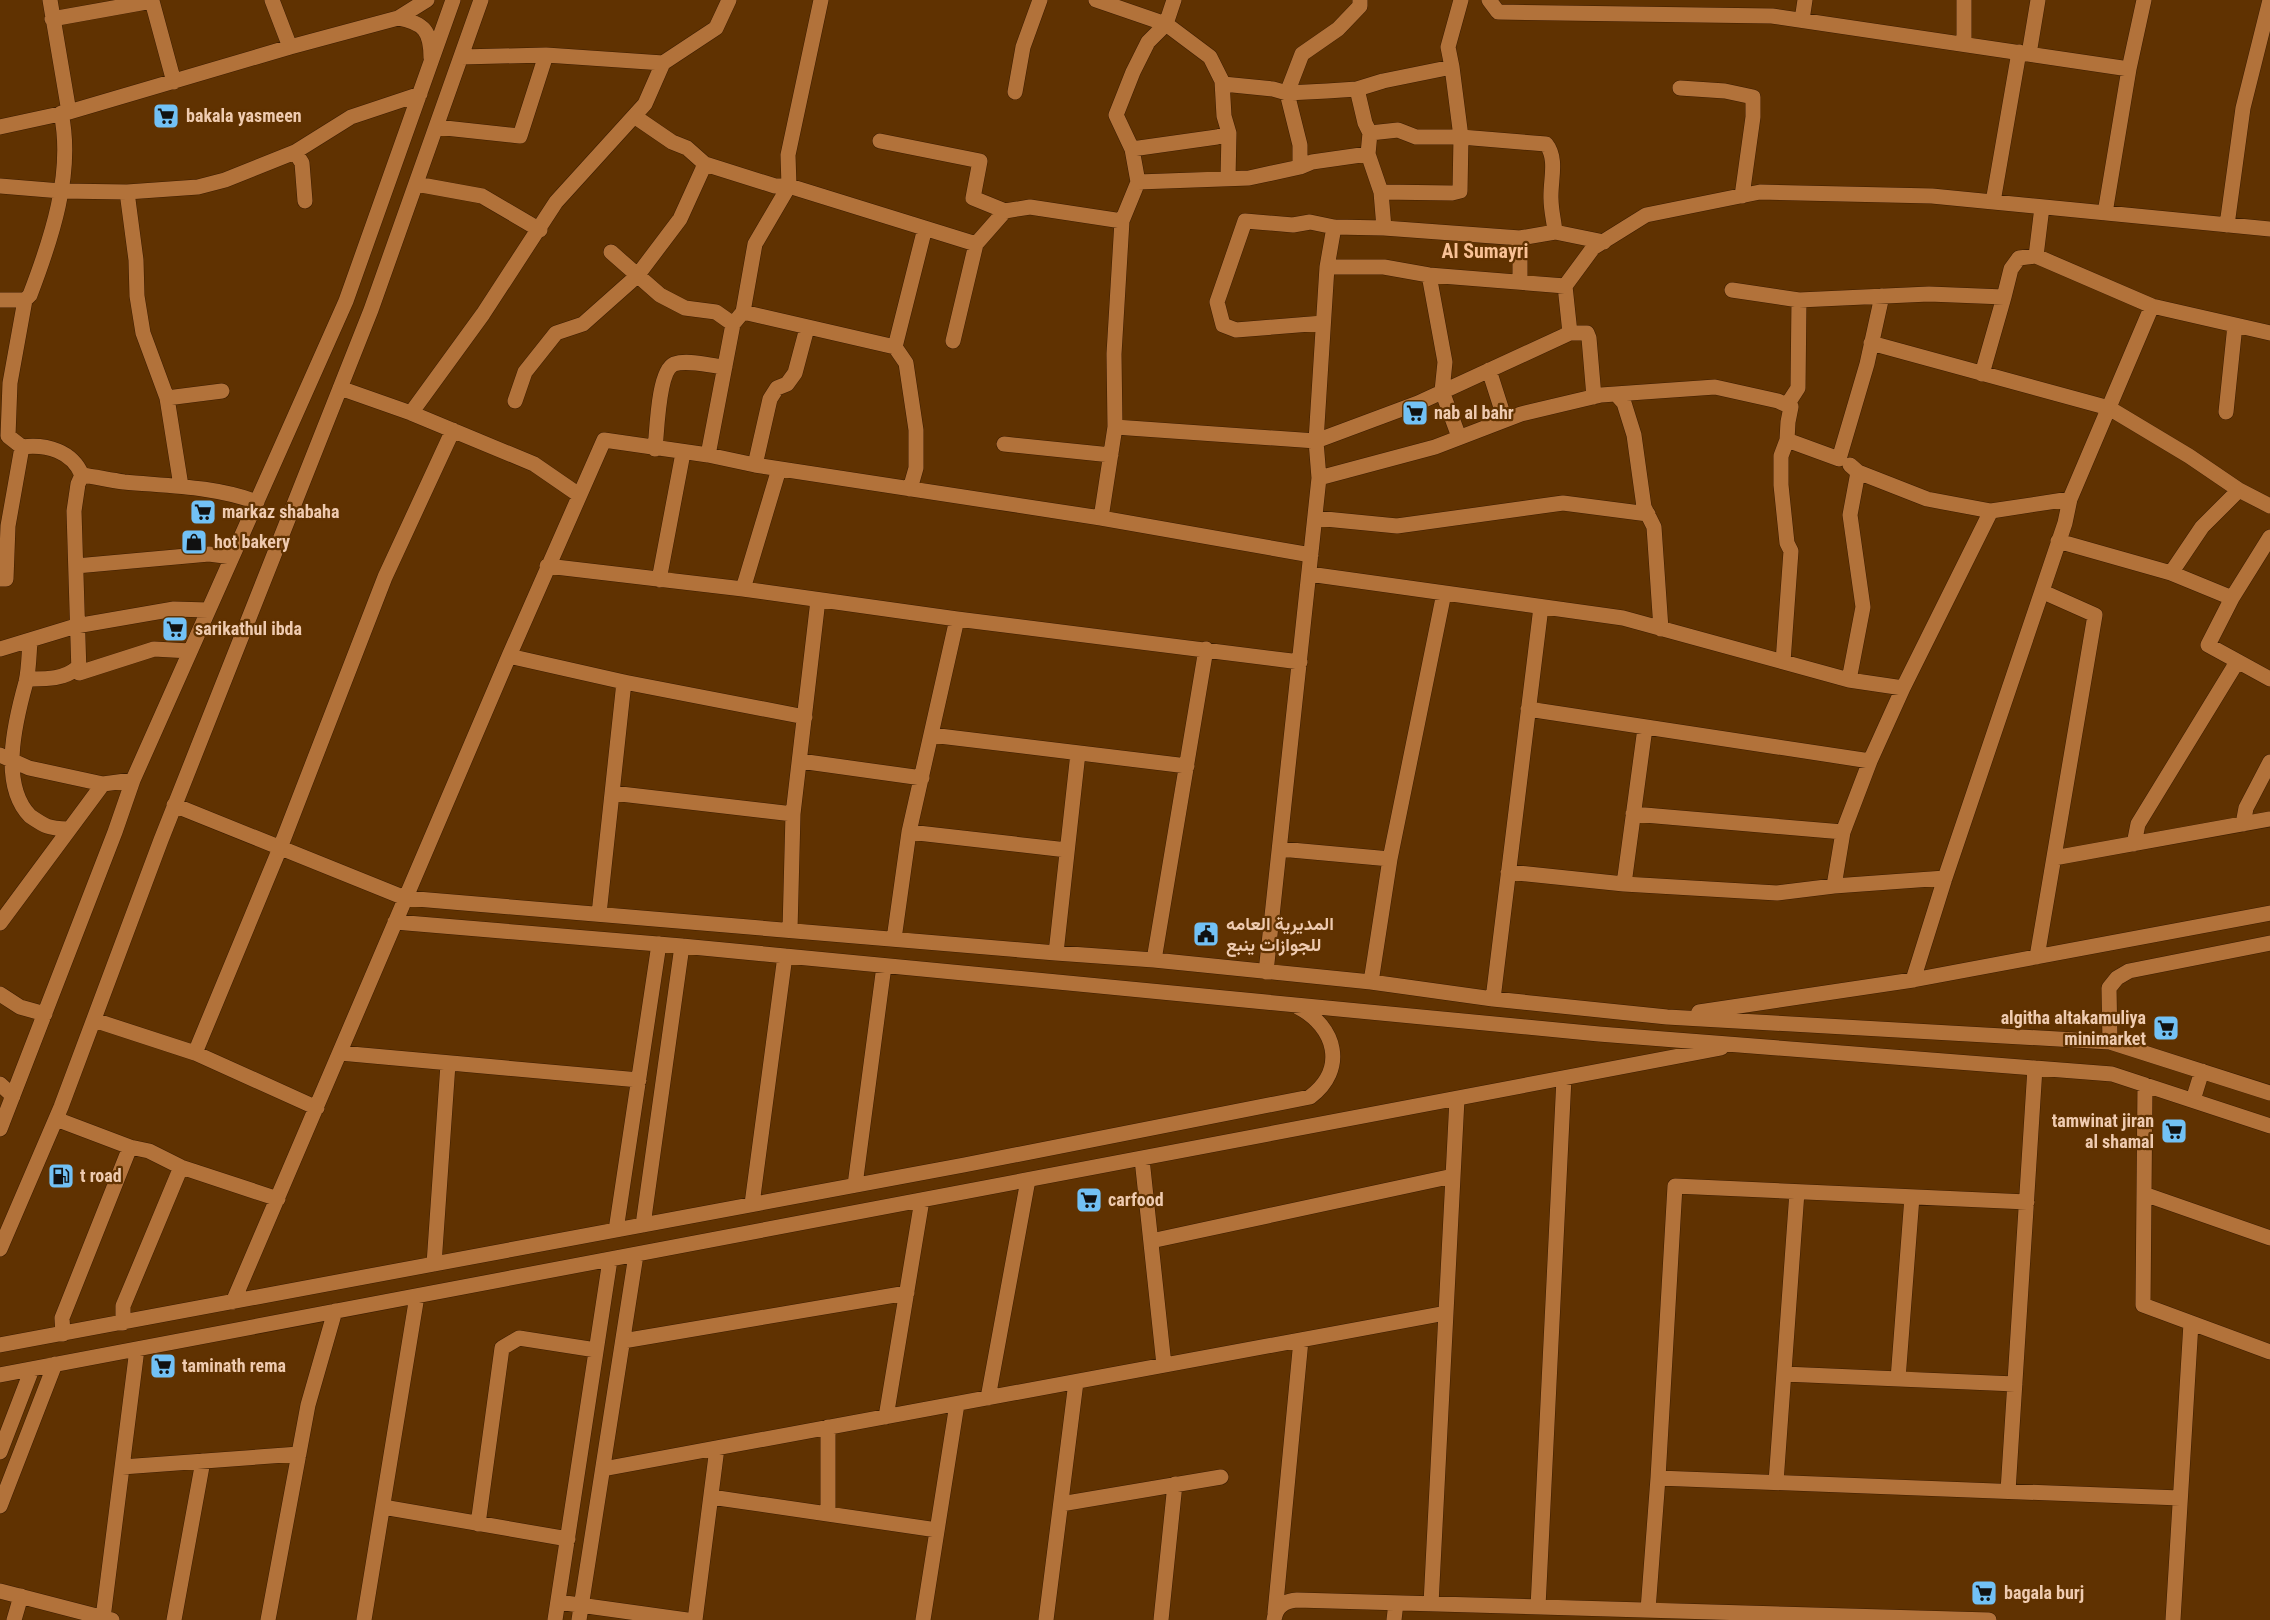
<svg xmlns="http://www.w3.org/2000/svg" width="2270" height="1620" viewBox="0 0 2270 1620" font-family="'Roboto Condensed',Vazirmatn,sans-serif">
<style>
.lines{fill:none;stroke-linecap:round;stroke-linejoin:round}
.minor-casing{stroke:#3d1d00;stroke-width:16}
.minor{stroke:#b2723a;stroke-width:15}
.labels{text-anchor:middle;stroke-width:4.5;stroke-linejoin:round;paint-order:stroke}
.poi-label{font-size:18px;font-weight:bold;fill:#efcbb0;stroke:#603201;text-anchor:start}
.neighbourhood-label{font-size:20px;font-weight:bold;fill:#f9c195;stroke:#603201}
</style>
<rect width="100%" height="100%" fill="#603201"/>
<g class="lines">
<defs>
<path id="minor" d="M50,0L69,112
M272,0L290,47
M1096,0L1166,24L1210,57L1222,81L1224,116L1229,133L1228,178
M1489,0L1498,12L1772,16L2129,69
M398,18C424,23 431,31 431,58
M52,19L152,1L174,82
M1802,20L1805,0
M1964,43V0
M2029,54L2038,0
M461,57L546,55L663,63
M1223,84L1273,89L1287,93L1327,91L1357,89L1383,81L1452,67
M1680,88L1725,91L1753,97V117L1742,196
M1357,89L1365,123L1370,133L1368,154L1381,192L1384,228
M1015,92L1023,47L1040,0
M634,116L672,142L687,148L705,164L775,186H789L976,244
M0,127L69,112L290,47L398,18L427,0
M436,127L520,136L546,55
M1370,133L1398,130L1416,137H1461L1546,144C1558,159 1550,181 1551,199C1551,210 1554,221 1555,232
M880,141L980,161L973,198L1005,211L1030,207L1122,221
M1132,149L1217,137L1229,133
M295,152L302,163L305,201
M1300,167V145L1287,93L1302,54L1338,29L1360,6V0
M1138,182L1249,178L1300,167L1312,162L1368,154
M416,184L482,196L540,230
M0,186L61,191L127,192L198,187L225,180L295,152L351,117L420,94
M127,192L136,260L137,296L143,333L167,398L181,486
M1381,192L1452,193L1460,191L1461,137L1452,67L1448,47L1461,0
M1993,202L2019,52
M2042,207L2036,256L2152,306L2270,333
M2105,213L2129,69L2144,0
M2227,225L2243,108L2270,0
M611,252L660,295L685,308L716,312L733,324
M1327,267H1384L1429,275L1565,286
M1429,275L1445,362L1442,391L1459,437
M1520,282V238
M1732,290L1799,300
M0,300H25L30,295C51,240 74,173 61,113
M25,300L10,383L8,436L22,447C47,444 72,451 82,475L78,484L74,511L79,673
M743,312L895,347L925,228
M1323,323L1236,330L1223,325L1217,302L1245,221L1293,225L1310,222L1334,227L1384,228L1520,238L1555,232L1604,242
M1570,333H1587L1589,338L1594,397
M953,341L976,244L1005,211
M1871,343L2109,408L2189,456L2239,490L2270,506
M895,347L906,363L916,430V468L910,489
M1489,370L1505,420
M1982,374L2004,297
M340,388L411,413L534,464L579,495
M1616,394L1624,403L1634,435L1644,507L1654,527L1661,629
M167,398L222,391
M515,401L525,372L556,333L583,324L637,276L680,219L705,164
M1787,405L1798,388L1799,300L1929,294L2004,297L2011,269L2019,258L2036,256
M2226,412L2235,325
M411,413L483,314L556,202L645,104L663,63L716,28L729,0
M1115,427L1316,441L1327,267L1334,227
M1787,440L1839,459L1867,364L1882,296
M1004,444L1111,455
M655,449C657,432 658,371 674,364C688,359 710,366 725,367
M708,455L733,324L743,312L755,244L789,186L788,155L821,0
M755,465L770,399L777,388L787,384L795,373L807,328
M1850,465L1858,472L1927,499L1991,511
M82,475C96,477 110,480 124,482C168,486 214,486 257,502
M1319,478L1435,447L1521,414L1601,395L1715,387L1778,401L1791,407L1788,422L1787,440L1781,456V485L1787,543L1791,551L1783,662
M1101,518L1115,427L1114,354L1122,221L1138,182L1132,149L1116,115L1133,72L1148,42L1166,24L1174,0
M1315,518L1397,526L1563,503L1648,514
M2270,537L2232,598L2208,645L2270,679
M2058,541L2171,573L2232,598
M76,566L209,554L232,557
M547,566L743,589L957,619L1300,662
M2171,573L2202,527L2239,490
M1309,574L1623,618L1849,680L1903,688
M0,579H6L8,526L22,447
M659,580L683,453
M743,589L779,469
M30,641C29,654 29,669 26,682C14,725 0,785 30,816C46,827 48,828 68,829
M0,649L76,626L174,609L208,610
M509,656L624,682L805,717
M27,679C45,679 63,680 77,668L79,673L154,649L190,651
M1849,680L1863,607L1850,515L1858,472
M1528,709L1870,761
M931,735L1187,766
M0,755L29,768L103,784L133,780
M800,761L922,778
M612,793L793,814
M174,805L405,898L1056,953L1154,960L1371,982L1493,999L1667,1017L2110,1042L2270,1093
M1633,814L1843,832
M2243,824L2246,808L2270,762
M909,832L1067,850
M2134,844L2138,824L2237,662
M1280,849L1390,859
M2054,858L2270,819
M1508,872L1624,884L1777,893L1834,886L1945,878
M1624,884L1645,728
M1834,886L1843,832L1870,761L1903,688L1991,511L2070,499
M599,914L624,682
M395,922L682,946L1599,1034L2112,1074L2270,1126
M0,923L103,784
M790,930L793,814L818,600
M894,939L909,832L957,619
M1056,953L1078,753
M2037,957L2095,615L2050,595
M1154,960L1206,649
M1266,972L1319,478L1316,441L1418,403L1570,333L1565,286L1593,248L1646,215L1760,192L1932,196L2270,229
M1913,980L1945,878L2065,523L2070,499L2152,306
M1371,982L1390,859L1444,593
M0,994L20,1007L45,1014
M1493,999L1541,607
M1699,1012L1913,980L2270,913
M94,1020L195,1053L317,1108
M2110,1042L2109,988L2117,978L2129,971L2270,943
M195,1053L280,848L385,577L453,430
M340,1053L639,1080
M0,1084L13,1096
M2145,1085L2143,1305L2270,1352
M2193,1100L2202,1071
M56,1119L130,1147L149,1151L181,1167L278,1199
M0,1129L115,832L133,780L346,301L453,0
M1142,1159L1164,1365
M855,1185L884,966
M2144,1194L2270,1238
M752,1204L785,956
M643,1225L682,946
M616,1230L659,944
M1151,1241L1453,1176
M0,1249L61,1107L161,840L371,310L481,0
M434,1264L448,1064
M233,1302L509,656L604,440L708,455L755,465L1101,518L1311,555
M123,1323V1306L181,1167
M63,1334L62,1318L130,1147
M623,1341L907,1293
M0,1345L964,1165L1310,1097C1347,1069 1336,1027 1298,1007
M1784,1374L2015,1384
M0,1375L1721,1048
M1898,1379L1912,1197
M988,1398L1028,1180
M886,1417L922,1200
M828,1427V1514
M0,1452L32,1369
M122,1467L299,1454
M603,1469L1446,1313
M1658,1478L2180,1498
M1776,1482L1797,1192
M2008,1491L2035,1068
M711,1497L937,1530
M1061,1504L1221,1477
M0,1506L55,1364
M383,1507L568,1539
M478,1524L502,1348L519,1338L596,1350
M0,1591L112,1620
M558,1602L687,1620
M1431,1604L1457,1099
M1538,1607L1564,1078
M1648,1610L1658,1478L1675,1186L2027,1202
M1275,1613L1301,1340
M103,1618L137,1349
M14,1620L21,1596
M174,1620L203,1461
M268,1620L308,1405L335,1311
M364,1620L417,1296
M555,1620L610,1260
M579,1620L636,1255
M695,1620L717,1448
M923,1620L957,1404
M1046,1620L1076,1382
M1161,1620L1175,1484
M1274,1620C1276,1607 1284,1601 1297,1600L1989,1620
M1394,1620L1396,1603
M2173,1620L2191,1323"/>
</defs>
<!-- minor casing -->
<use href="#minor" class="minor-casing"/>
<!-- minor -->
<use href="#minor" class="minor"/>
</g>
<!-- icons -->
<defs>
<symbol id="supermarket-square" viewBox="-11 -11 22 22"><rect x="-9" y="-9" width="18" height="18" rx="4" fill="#72c1f5" stroke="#603201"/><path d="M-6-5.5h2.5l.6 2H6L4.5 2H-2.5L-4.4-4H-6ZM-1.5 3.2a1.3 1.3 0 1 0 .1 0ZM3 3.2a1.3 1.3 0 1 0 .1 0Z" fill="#111"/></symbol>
<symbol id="shop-square" viewBox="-11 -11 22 22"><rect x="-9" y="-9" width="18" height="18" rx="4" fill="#72c1f5" stroke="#603201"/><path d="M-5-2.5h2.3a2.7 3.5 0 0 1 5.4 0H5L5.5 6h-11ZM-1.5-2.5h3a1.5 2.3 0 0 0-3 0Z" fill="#111"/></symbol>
<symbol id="civic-square" viewBox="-11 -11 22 22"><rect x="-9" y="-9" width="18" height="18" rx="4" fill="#72c1f5" stroke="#603201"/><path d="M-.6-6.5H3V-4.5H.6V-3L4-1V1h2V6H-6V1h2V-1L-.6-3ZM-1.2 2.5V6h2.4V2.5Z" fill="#111"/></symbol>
<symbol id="fuel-square" viewBox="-11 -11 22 22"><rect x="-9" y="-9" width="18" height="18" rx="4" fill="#72c1f5" stroke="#603201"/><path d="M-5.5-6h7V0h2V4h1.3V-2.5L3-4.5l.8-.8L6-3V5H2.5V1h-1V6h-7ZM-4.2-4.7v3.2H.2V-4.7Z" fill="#111"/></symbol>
</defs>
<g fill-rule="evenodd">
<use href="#supermarket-square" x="151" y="101" width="30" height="30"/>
<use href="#supermarket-square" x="1400" y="398" width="30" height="30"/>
<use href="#supermarket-square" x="188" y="497" width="30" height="30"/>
<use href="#shop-square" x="179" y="527" width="30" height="30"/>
<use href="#supermarket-square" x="160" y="614" width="30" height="30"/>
<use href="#civic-square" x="1191" y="919" width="30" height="30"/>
<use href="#supermarket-square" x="2151" y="1013" width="30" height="30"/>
<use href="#supermarket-square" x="2159" y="1116" width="30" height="30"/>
<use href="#fuel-square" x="46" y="1161" width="30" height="30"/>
<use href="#supermarket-square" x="1074" y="1185" width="30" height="30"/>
<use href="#supermarket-square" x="148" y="1351" width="30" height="30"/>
<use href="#supermarket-square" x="1969" y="1578" width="30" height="30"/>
</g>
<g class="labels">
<!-- poi labels -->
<g class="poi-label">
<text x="186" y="122">bakala yasmeen</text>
<text x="1434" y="419">nab al bahr</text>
<text x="222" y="518">markaz shabaha</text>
<text x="214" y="548">hot bakery</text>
<text x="195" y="635">sarikathul ibda</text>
<text x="1226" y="930">المديرية العامه<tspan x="1226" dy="21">للجوازات ينبع</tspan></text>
<text x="2146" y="1024" text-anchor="end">algitha altakamuliya<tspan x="2146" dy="21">minimarket</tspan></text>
<text x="2154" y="1127" text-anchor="end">tamwinat jiran<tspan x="2154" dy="21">al shamal</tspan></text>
<text x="80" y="1182">t road</text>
<text x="1108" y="1206">carfood</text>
<text x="182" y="1372">taminath rema</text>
<text x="2004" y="1599">bagala burj</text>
</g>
<!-- neighbourhood labels -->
<g class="neighbourhood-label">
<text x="1485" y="258">Al Sumayri</text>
</g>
</g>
</svg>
